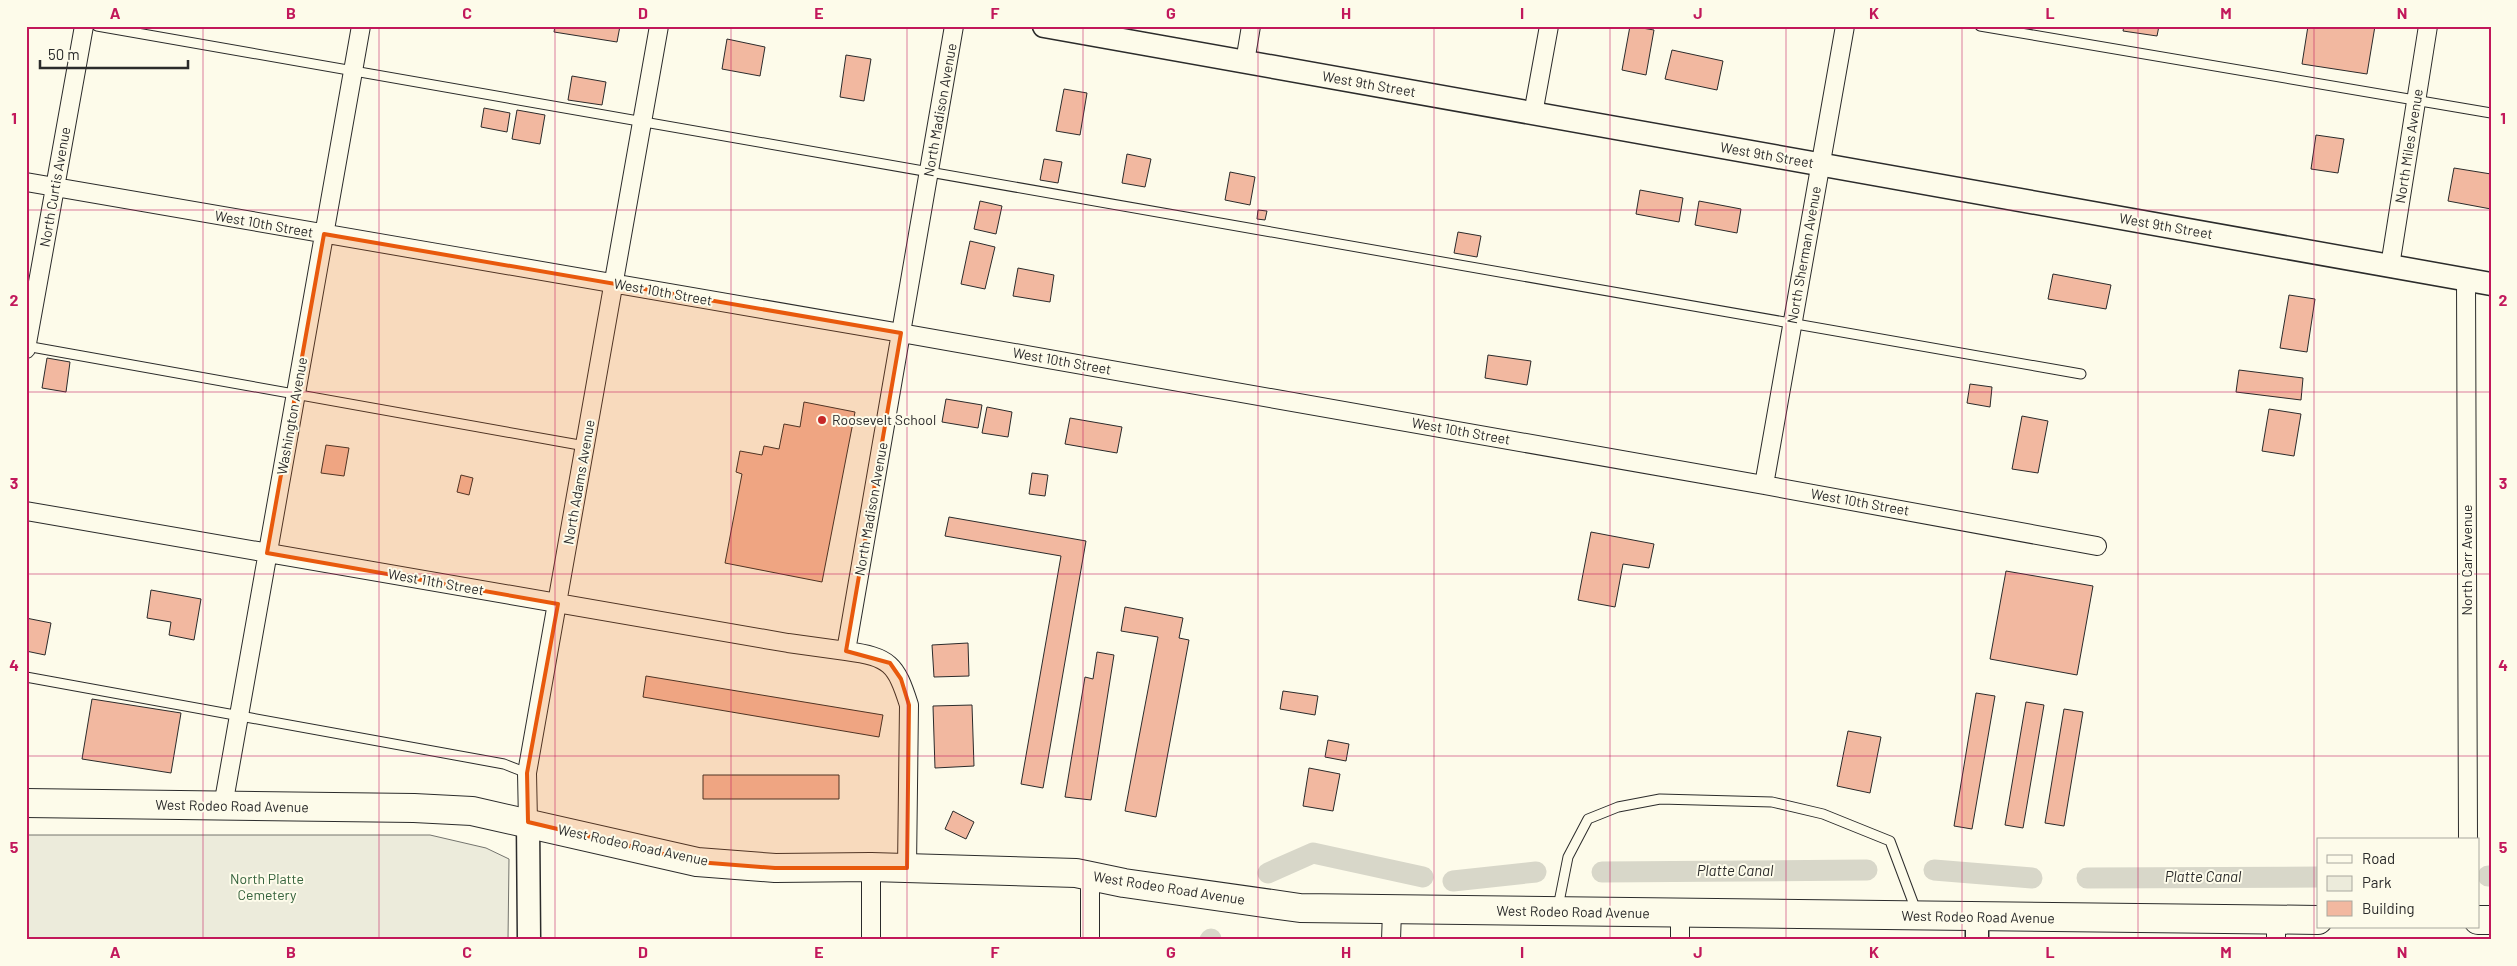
<svg xmlns="http://www.w3.org/2000/svg" width="2517" height="966" viewBox="0 0 2517 966" font-family="Barlow,sans-serif">
<style>
.green{fill:#ecebdb;stroke:#74746e}
.lines{fill:none;stroke-linecap:round;stroke-linejoin:round}
.canal{stroke:#d8d7c9;stroke-width:21}
.building{fill:#f2b8a0;stroke:#2b2b2b}
.service-casing{stroke:#2b2b2b;stroke-width:11}
.minor-casing{stroke:#2b2b2b;stroke-width:20}
.tertiary-casing{stroke:#2b2b2b;stroke-width:25}
.primary-casing{stroke:#2b2b2b;stroke-width:30}
.service{stroke:#fdfbea;stroke-width:9}
.minor{stroke:#fdfbea;stroke-width:18}
.tertiary{stroke:#fdfbea;stroke-width:22}
.primary{stroke:#fdfbea;stroke-width:28}
.marked{fill:#e8590c;fill-opacity:0.2;stroke:#e8590c;stroke-width:4;stroke-linejoin:round}
.grid{fill:none;stroke:#c2185b;stroke-width:1;stroke-opacity:0.55}
.poi-dot{fill:#c62828;stroke:#fdfbea;stroke-width:2}
.labels{text-anchor:middle;stroke-width:4;stroke-linejoin:round;paint-order:stroke}
.street-label{font-size:14px;fill:#2b2b2b;stroke:#fdfbea}
.poi-label{font-size:14px;fill:#2b2b2b;stroke:#fdfbea;text-anchor:start}
.park-label{font-size:14px;fill:#34623c;stroke:#fdfbea}
.water-label{font-size:15px;font-style:italic;fill:#2b2b2b;stroke:#fdfbea}
.neatline{fill:none;stroke:#c2185b;stroke-width:2}
.grid-label{font-size:16px;text-anchor:middle;font-weight:bold;fill:#c2185b}
</style>
<rect width="100%" height="100%" fill="#fdfbea"/>
<!-- green -->
<path class="green" d="M26,835H430L486,848L509,859L508,940H26Z"/>
<g class="lines">
<!-- canal -->
<path class="canal" d="M1934,870L2032,878
M1602,872L1867,870
M1268,873L1313,853L1423,877
M2488,876H2491
M2087,878L2318,877
M1453,881L1536,872
M1210,940L1211,939"/>
</g>
<!-- building -->
<path class="building" d="M555,26H620L617,42L554,32Z
M1630,26L1654,30L1646,75L1622,70Z
M2124,26H2159L2157,36L2123,31Z
M2308,26H2375L2367,74L2302,64Z
M727,39L765,47L760,76L722,69Z
M1672,50L1723,61L1717,90L1665,79Z
M846,55L871,59L864,101L840,97Z
M572,76L606,82L602,105L568,100Z
M1064,89L1087,93L1080,135L1056,131Z
M484,108L510,113L507,132L481,127Z
M517,110L545,115L540,144L512,139Z
M2316,135L2344,139L2338,173L2311,169Z
M1127,154L1151,159L1145,187L1122,183Z
M1044,159L1062,162L1058,183L1040,180Z
M2454,168L2491,174V209L2448,201Z
M1230,172L1255,177L1250,205L1225,200Z
M1640,190L1683,198L1679,222L1636,214Z
M980,201L1002,206L996,234L974,229Z
M1699,201L1741,209L1737,233L1695,225Z
M1258,210L1267,211L1265,220L1257,219Z
M1458,232L1481,236L1477,257L1454,253Z
M970,241L995,247L985,289L961,284Z
M1018,268L1054,275L1050,302L1013,296Z
M2053,274L2111,285L2106,309L2048,299Z
M2289,295L2315,299L2307,352L2280,348Z
M1488,355L1531,361L1527,385L1485,378Z
M47,358L70,362L66,392L42,388Z
M2239,370L2303,378L2301,400L2236,392Z
M1970,384L1992,387L1990,407L1967,403Z
M946,399L982,405L978,428L942,422Z
M804,402L855,412L822,582L725,563L742,474L736,472L740,451L762,455L764,446L779,449L784,424L800,427Z
M987,407L1012,412L1008,437L982,433Z
M2269,409L2301,414L2294,456L2262,451Z
M2022,416L2048,421L2038,473L2012,469Z
M1070,418L1122,427L1117,453L1065,444Z
M326,445L349,448L344,476L321,473Z
M1032,473L1048,475L1045,496L1029,494Z
M461,475L473,478L469,495L457,492Z
M949,517L1086,541L1043,788L1021,784L1061,556L945,536Z
M1591,532L1654,544L1649,568L1623,564L1615,607L1578,600Z
M2006,571L2093,586L2077,675L1990,659Z
M151,590L201,599L194,640L169,635L171,622L147,618Z
M1125,607L1183,618L1179,638L1189,640L1156,817L1125,811L1158,637L1121,631Z
M26,618L51,623L45,655L26,651Z
M968,643L969,676L934,677L932,645Z
M1097,652L1114,655L1091,800L1065,797L1085,677L1093,679Z
M646,676L883,715L879,737L643,697Z
M1283,691L1318,696L1315,715L1280,709Z
M1976,693L1995,696L1972,829L1954,826Z
M92,699L181,713L171,773L82,759Z
M2026,702L2044,705L2023,828L2005,825Z
M972,705L974,766L935,768L933,706Z
M2064,709L2083,712L2064,826L2045,823Z
M1848,731L1881,737L1870,793L1837,786Z
M1328,740L1349,744L1346,761L1325,757Z
M1309,768L1340,774L1333,811L1303,806Z
M703,775H839V799H703Z
M953,811L974,822L966,839L945,829Z"/>
<g class="lines">
<defs>
<path id="service" d="M97,26L2081,374
M1980,26L2491,113
M26,346L585,446
M26,677L504,764L527,773
M1558,907L1568,857L1588,819L1618,807L1660,799L1772,802L1823,814L1890,841L1917,913"/>
<path id="minor" d="M1245,62L1251,26
M1533,114L1549,26
M26,182L901,333L1764,485L2097,546
M2390,266L2428,26
M2466,280L2468,840
M26,349L84,26
M1764,485L1845,26
M26,511L788,643L846,651
M223,806L361,26
M528,822L527,773L659,26
M871,867V940
M907,868L909,705C896,664 890,657 846,651L954,26
M1680,914V940
M1090,940V876
M1391,940L1392,911
M2276,940V920"/>
<path id="tertiary" d="M1044,26L2491,284
M528,822L529,940
M1977,940V917"/>
<path id="primary" d="M26,803L414,808L472,811L697,862L775,868L871,867L1076,873L1124,883L1300,908L2318,920
M2478,920H2491"/>
</defs>
<!-- service casing -->
<use href="#service" class="service-casing"/>
<!-- minor casing -->
<use href="#minor" class="minor-casing"/>
<!-- tertiary casing -->
<use href="#tertiary" class="tertiary-casing"/>
<!-- primary casing -->
<use href="#primary" class="primary-casing"/>
<!-- service -->
<use href="#service" class="service"/>
<!-- minor -->
<use href="#minor" class="minor"/>
<!-- tertiary -->
<use href="#tertiary" class="tertiary"/>
<!-- primary -->
<use href="#primary" class="primary"/>
</g>
<!-- marked area -->
<path class="marked" d="M324,234L901,333L846,651L890,663L901,679L909,705L907,868H775L697,862L528,822L527,773L558,604L267,553Z"/>
<!-- grid -->
<path class="grid" d="M203,26V940M379,26V940M555,26V940M731,26V940M907,26V940M1083,26V940M1258,26V940M1434,26V940M1610,26V940M1786,26V940M1962,26V940M2138,26V940M2314,26V940M26,210H2491M26,392H2491M26,574H2491M26,756H2491"/>
<!-- markers -->
<circle class="poi-dot" cx="822" cy="420" r="5"/>
<g class="labels">
<!-- street labels -->
<g class="street-label">
<text transform="translate(1369 84) rotate(10)" y="5">West 9th Street</text>
<text transform="translate(940 110) rotate(-80)" y="5">North Madison Avenue</text>
<text transform="translate(2409 146) rotate(-81)" y="5">North Miles Avenue</text>
<text transform="translate(1767 155) rotate(10)" y="5">West 9th Street</text>
<text transform="translate(55 187) rotate(-80)" y="5">North Curtis Avenue</text>
<text transform="translate(264 224) rotate(10)" y="5">West 10th Street</text>
<text transform="translate(2166 226) rotate(10)" y="5">West 9th Street</text>
<text transform="translate(1804 255) rotate(-80)" y="5">North Sherman Avenue</text>
<text transform="translate(663 292) rotate(10)" y="5">West 10th Street</text>
<text transform="translate(1062 361) rotate(10)" y="5">West 10th Street</text>
<text transform="translate(292 416) rotate(-80)" y="5">Washington Avenue</text>
<text transform="translate(1461 431) rotate(10)" y="5">West 10th Street</text>
<text transform="translate(579 482) rotate(-80)" y="5">North Adams Avenue</text>
<text transform="translate(1860 502) rotate(10)" y="5">West 10th Street</text>
<text transform="translate(871 509) rotate(-80)" y="5">North Madison Avenue</text>
<text transform="translate(2467 560) rotate(-90)" y="5">North Carr Avenue</text>
<text transform="translate(436 582) rotate(10)" y="5">West 11th Street</text>
<text transform="translate(232 806) rotate(1)" y="5">West Rodeo Road Avenue</text>
<text transform="translate(633 845) rotate(12)" y="5">West Rodeo Road Avenue</text>
<text transform="translate(1169 888) rotate(9)" y="5">West Rodeo Road Avenue</text>
<text transform="translate(1573 912) rotate(1)" y="5">West Rodeo Road Avenue</text>
<text transform="translate(1978 917) rotate(1)" y="5">West Rodeo Road Avenue</text>
</g>
<!-- poi labels -->
<g class="poi-label">
<text x="832" y="425">Roosevelt School</text>
</g>
<!-- park labels -->
<g class="park-label">
<text x="267" y="884">North Platte<tspan x="267" dy="16">Cemetery</tspan></text>
</g>
<!-- water labels -->
<g class="water-label">
<text x="1735" y="876">Platte Canal</text>
<text x="2203" y="882">Platte Canal</text>
</g>
</g>
<!-- border -->
<rect width="2517" height="966" fill="none" stroke="#fdfbea" stroke-width="55"/>
<!-- legend -->
<rect x="2317" y="838" width="162" height="90" fill="#fdfbea" stroke="#a9a89e"/>
<rect x="2327" y="855" width="25" height="8" fill="#fdfbea" stroke="#a9a89e"/>
<text x="2362" y="864" font-size="15" fill="#2b2b2b">Road</text>
<rect x="2327" y="876" width="25" height="15" fill="#ecebdb" stroke="#a9a89e"/>
<text x="2362" y="888" font-size="15" fill="#2b2b2b">Park</text>
<rect x="2327" y="901" width="25" height="15" fill="#f2b8a0" stroke="#a9a89e"/>
<text x="2362" y="914" font-size="15" fill="#2b2b2b">Building</text>
<!-- scale -->
<path d="M40 60v8h148v-8" fill="none" stroke="#2b2b2b" stroke-width="2.5"/>
<text x="48" y="60" font-size="15" fill="#2b2b2b" stroke="#fdfbea" stroke-width="4" paint-order="stroke">50 m</text>
<rect x="28" y="28" width="2462" height="910" class="neatline"/>
<g class="grid-label">
<text x="115" y="19">A</text>
<text x="291" y="19">B</text>
<text x="467" y="19">C</text>
<text x="643" y="19">D</text>
<text x="819" y="19">E</text>
<text x="995" y="19">F</text>
<text x="1171" y="19">G</text>
<text x="1346" y="19">H</text>
<text x="1522" y="19">I</text>
<text x="1698" y="19">J</text>
<text x="1874" y="19">K</text>
<text x="2050" y="19">L</text>
<text x="2226" y="19">M</text>
<text x="2402" y="19">N</text>
<text x="14" y="124">1</text>
<text x="2503" y="124">1</text>
<text x="14" y="306">2</text>
<text x="2503" y="306">2</text>
<text x="14" y="489">3</text>
<text x="2503" y="489">3</text>
<text x="14" y="671">4</text>
<text x="2503" y="671">4</text>
<text x="14" y="853">5</text>
<text x="2503" y="853">5</text>
<text x="115" y="958">A</text>
<text x="291" y="958">B</text>
<text x="467" y="958">C</text>
<text x="643" y="958">D</text>
<text x="819" y="958">E</text>
<text x="995" y="958">F</text>
<text x="1171" y="958">G</text>
<text x="1346" y="958">H</text>
<text x="1522" y="958">I</text>
<text x="1698" y="958">J</text>
<text x="1874" y="958">K</text>
<text x="2050" y="958">L</text>
<text x="2226" y="958">M</text>
<text x="2402" y="958">N</text>
</g>
</svg>
